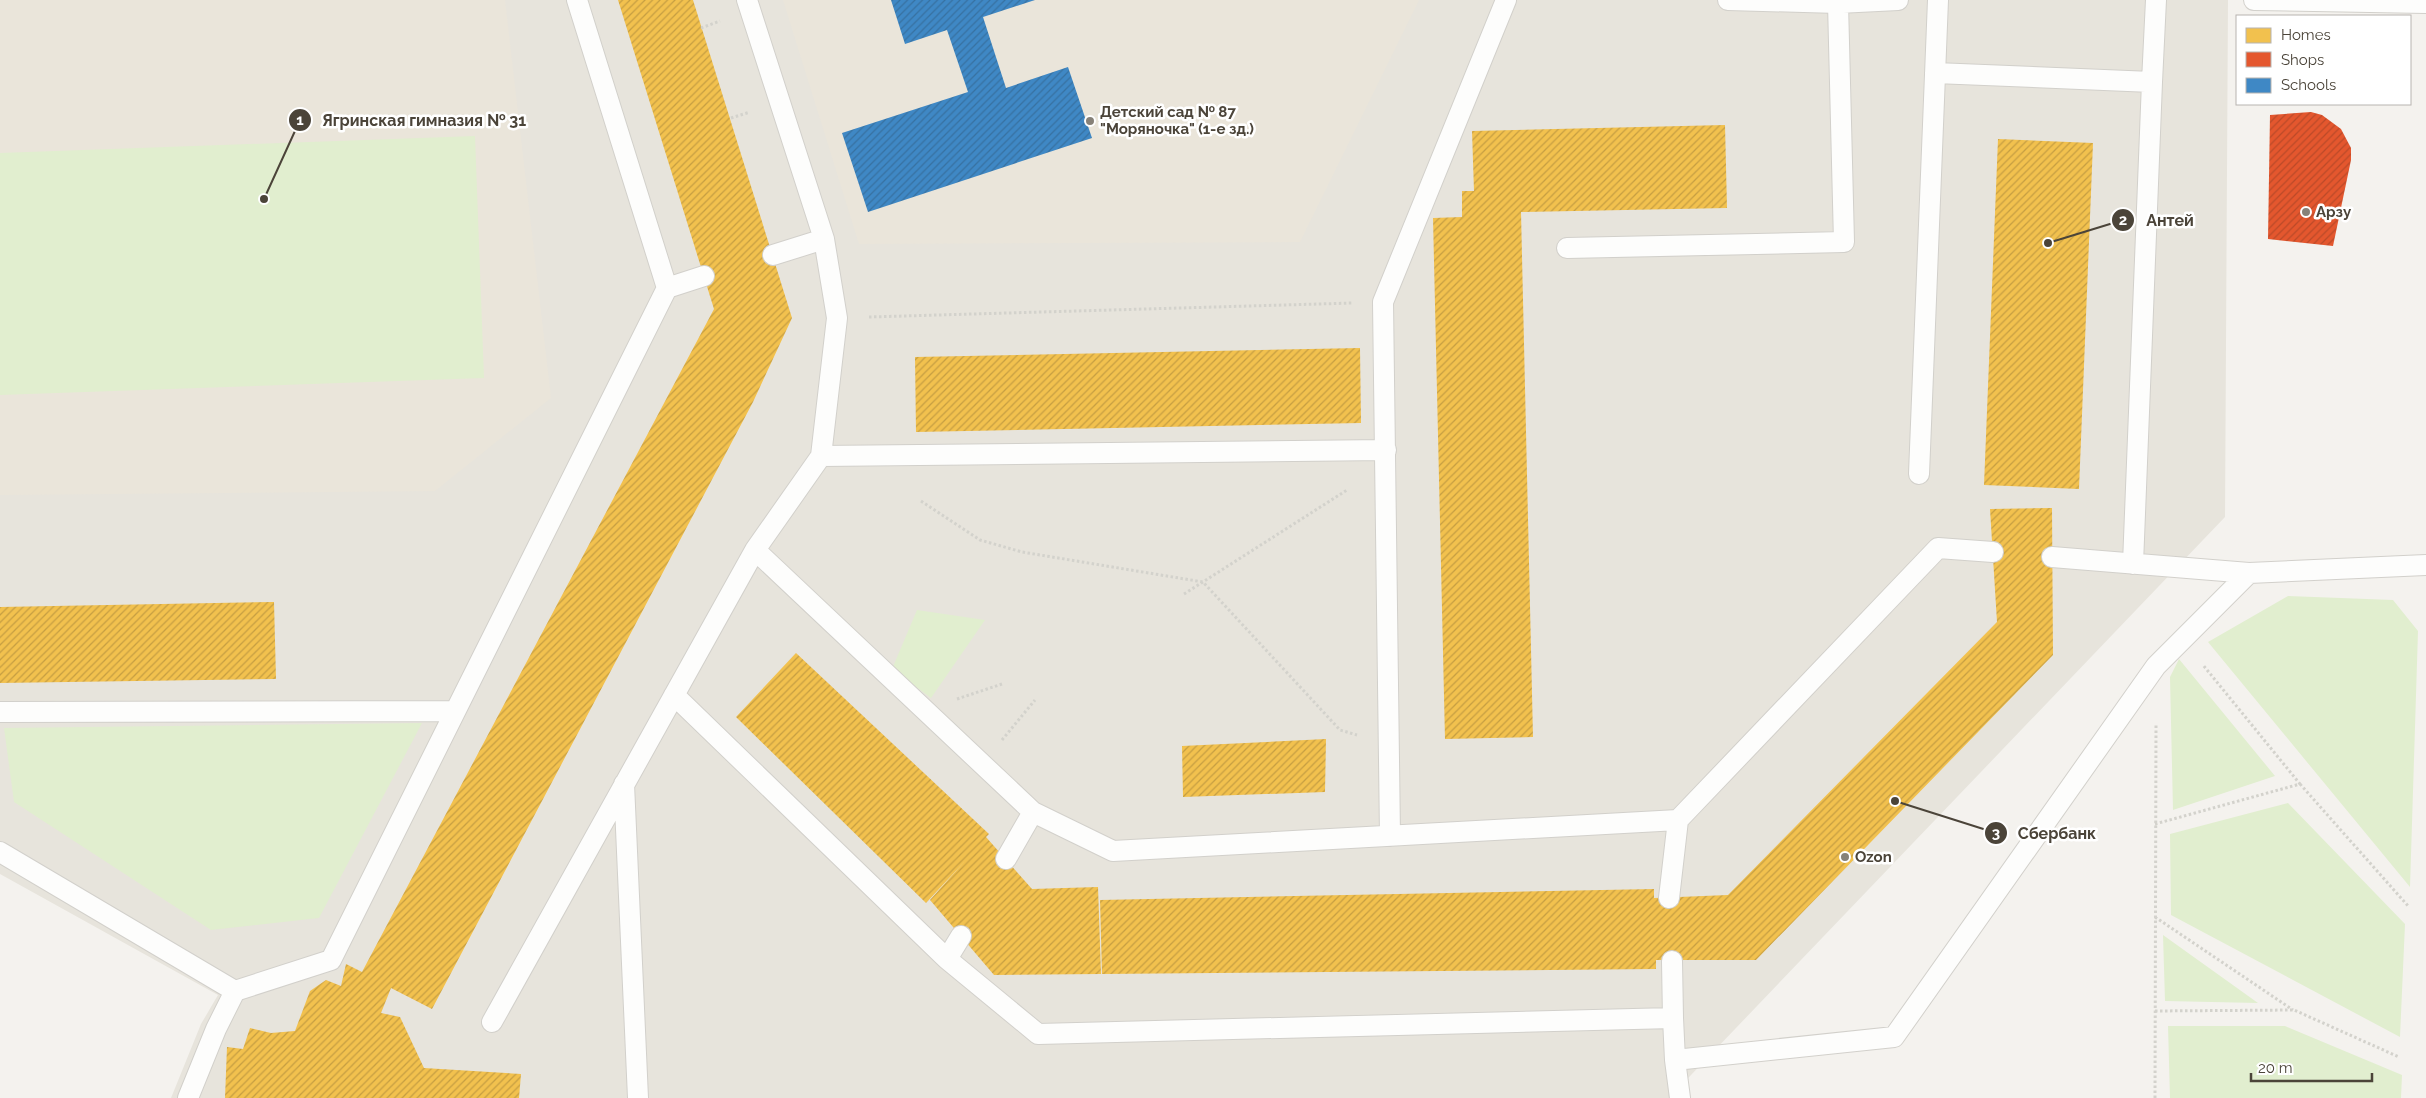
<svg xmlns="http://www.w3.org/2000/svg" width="2426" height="1098" viewBox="0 0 2426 1098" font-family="Raleway,sans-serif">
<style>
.residential{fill:#e7e4dc}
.education{fill:#eae5da}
.green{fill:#e1eecf}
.homes{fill:url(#homes-hatch)}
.shops{fill:url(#shops-hatch)}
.schools{fill:url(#schools-hatch)}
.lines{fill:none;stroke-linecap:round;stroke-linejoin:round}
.lane-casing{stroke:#d2d0cb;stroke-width:22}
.path{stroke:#d3d2cc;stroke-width:3;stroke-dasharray:2.5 2.5;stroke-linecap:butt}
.lane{stroke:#fdfdfc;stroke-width:20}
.poi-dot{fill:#868178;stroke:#fff;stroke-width:2}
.labels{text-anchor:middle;stroke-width:5;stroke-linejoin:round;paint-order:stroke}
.poi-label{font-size:15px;font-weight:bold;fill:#4b4439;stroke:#fff;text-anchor:start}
.leader{fill:none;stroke:#4b4439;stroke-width:2}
.callout-dot{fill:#4b4439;stroke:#fff;stroke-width:2}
.mark-label{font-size:15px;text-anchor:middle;font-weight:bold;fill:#fff}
.callout-label{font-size:16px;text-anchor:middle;font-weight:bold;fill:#4b4439;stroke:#fff;stroke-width:5;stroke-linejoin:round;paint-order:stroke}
</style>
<defs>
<pattern id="homes-hatch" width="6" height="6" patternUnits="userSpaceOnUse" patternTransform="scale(1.25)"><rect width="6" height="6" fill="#f2c14e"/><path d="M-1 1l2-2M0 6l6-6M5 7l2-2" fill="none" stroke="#c69e42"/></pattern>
<pattern id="shops-hatch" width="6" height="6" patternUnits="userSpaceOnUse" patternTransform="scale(1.25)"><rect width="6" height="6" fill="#e4572e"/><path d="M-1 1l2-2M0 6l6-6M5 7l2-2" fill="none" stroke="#bb4a28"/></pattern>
<pattern id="schools-hatch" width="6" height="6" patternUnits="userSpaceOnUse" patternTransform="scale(1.25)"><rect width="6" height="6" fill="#3f88c5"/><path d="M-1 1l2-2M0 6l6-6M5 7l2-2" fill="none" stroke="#3771a1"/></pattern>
</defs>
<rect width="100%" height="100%" fill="#f4f2ee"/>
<!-- residential -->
<path class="residential" d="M0,0H2228L2225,517L1669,1098H171L201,1024L218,995L0,874Z"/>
<!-- education -->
<path class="education" d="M0,0H505L551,398L435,491L0,495Z
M783,0H1419L1300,242L859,244Z"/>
<!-- green -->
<path class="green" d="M475,136L484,378L0,395V153Z
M2288,596L2393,600L2418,631L2410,887L2208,642Z
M917,610L985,620L931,698L892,669Z
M2179,659L2275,776L2173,810L2170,677Z
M422,723L319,918L211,930L14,802L4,728Z
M2288,803L2405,924L2400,1037L2171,915L2170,834Z
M2163,935L2258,1003L2165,1001Z
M2168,1026H2285L2402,1075L2401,1098H2170Z"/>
<!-- homes -->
<path class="homes" d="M618,0H693L792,318L753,402L432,1009L391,988L381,1013L400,1017L424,1068L521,1074L519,1098H225L227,1047L243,1049L250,1028L271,1033L295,1031L310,991L326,980L341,986L346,964L362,972L714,309Z
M1725,125L1727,208L1521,212L1533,737L1445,739L1433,218L1462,217V191H1474L1472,131Z
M1998,139L2093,143L2079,489L1984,485Z
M1360,348L1361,423L916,432L915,357Z
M2052,508L2053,655L1756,960H1656V969L1102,974L1100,900L1654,889V898L1728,895L1997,622L1990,509Z
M274,602L276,679L0,683V607Z
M796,653L989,834L986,837L1032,889L1098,887L1101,974L994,975L930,900L965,861L926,903L736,717Z
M1326,739L1325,792L1183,797L1182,746Z"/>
<!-- shops -->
<path class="shops" d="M2311,112L2322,115L2341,129L2351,148V160L2333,246L2268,239L2270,115Z"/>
<!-- schools -->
<path class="schools" d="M891,0H1035L983,17L1006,88L1068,67L1092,138L868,212L842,133L968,92L947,30L905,44Z"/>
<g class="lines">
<defs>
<path id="lane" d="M747,0L824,239L837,318L821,456L1386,450
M1728,0L1838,3L1898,0
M2254,0L2426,3
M1935,73L2152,82L2133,564
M2152,82L2156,0
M1567,248L1844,242L1838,3
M773,255L824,239
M667,288L704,276
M1919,474L1938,0
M755,550L1033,812L1113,851L1678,820
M2052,557L2249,573L2426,565
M674,695L947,959L961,936
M0,712L455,711
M624,784L638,1098
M1390,836L1383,302L1506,0
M0,852L235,991L216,1029L188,1098
M1006,859L1033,812
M1669,898L1678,820L1938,548L1993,552
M947,959L1038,1034L1673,1018L1672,961
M235,991L331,960L667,288L577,0
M1673,1018L1675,1060
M492,1022L755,550L821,456
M1680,1098L1675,1060L1894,1037L2156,666L2249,573"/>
</defs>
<!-- lane casing -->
<use href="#lane" class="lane-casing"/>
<!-- path -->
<path class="path" d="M701,28L720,21
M731,118L750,112
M869,317L1353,303
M921,501L980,540L1022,552L1203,582L1340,730L1357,735
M1184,594L1347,490
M957,699L1002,684
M1002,740L1035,700
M2300,784L2409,907
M2155,824L2300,784L2203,665
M2155,917L2293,1010
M2155,1011L2294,1010L2399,1057
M2155,1098L2156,724"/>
<!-- lane -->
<use href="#lane" class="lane"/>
</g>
<!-- markers -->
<g class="poi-dot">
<circle cx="1090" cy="121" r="5"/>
<circle cx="2306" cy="212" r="5"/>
<circle cx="1845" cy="857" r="5"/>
</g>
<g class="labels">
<!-- poi labels -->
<g class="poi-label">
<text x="1100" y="117">Детский сад № 87<tspan x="1100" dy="17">"Моряночка" (1-е зд.)</tspan></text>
<text x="2316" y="217">Арзу</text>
<text x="1855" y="862">Ozon</text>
</g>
</g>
<!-- callouts -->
<path class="leader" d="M264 199L300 120M2048 243L2123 220M1895 801L1996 833"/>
<g class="callout-dot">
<circle cx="264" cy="199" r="5"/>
<circle cx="2048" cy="243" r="5"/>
<circle cx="1895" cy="801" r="5"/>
<circle cx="300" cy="120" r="12"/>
<circle cx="2123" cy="220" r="12"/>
<circle cx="1996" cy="833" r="12"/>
</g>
<g class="mark-label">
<text x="300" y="125">1</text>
<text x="2123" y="225">2</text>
<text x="1996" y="838">3</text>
</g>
<g class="callout-label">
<text x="424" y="126">Ягринская гимназия № 31</text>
<text x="2170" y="226">Антей</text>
<text x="2057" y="839">Сбербанк</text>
</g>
<!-- legend -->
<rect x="2236" y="15" width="175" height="90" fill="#ffffff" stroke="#b7b4b0"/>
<rect x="2246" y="28" width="25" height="15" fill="#f2c14e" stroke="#b7b4b0"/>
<text x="2281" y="40" font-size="15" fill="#4b4439">Homes</text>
<rect x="2246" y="52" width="25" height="15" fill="#e4572e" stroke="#b7b4b0"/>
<text x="2281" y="65" font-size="15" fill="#4b4439">Shops</text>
<rect x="2246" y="78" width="25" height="15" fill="#3f88c5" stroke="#b7b4b0"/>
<text x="2281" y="90" font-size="15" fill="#4b4439">Schools</text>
<!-- scale -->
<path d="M2251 1073v8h121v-8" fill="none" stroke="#4b4439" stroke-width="2.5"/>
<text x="2258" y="1073" font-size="15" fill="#4b4439" stroke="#ffffff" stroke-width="4" paint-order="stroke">20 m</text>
</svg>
